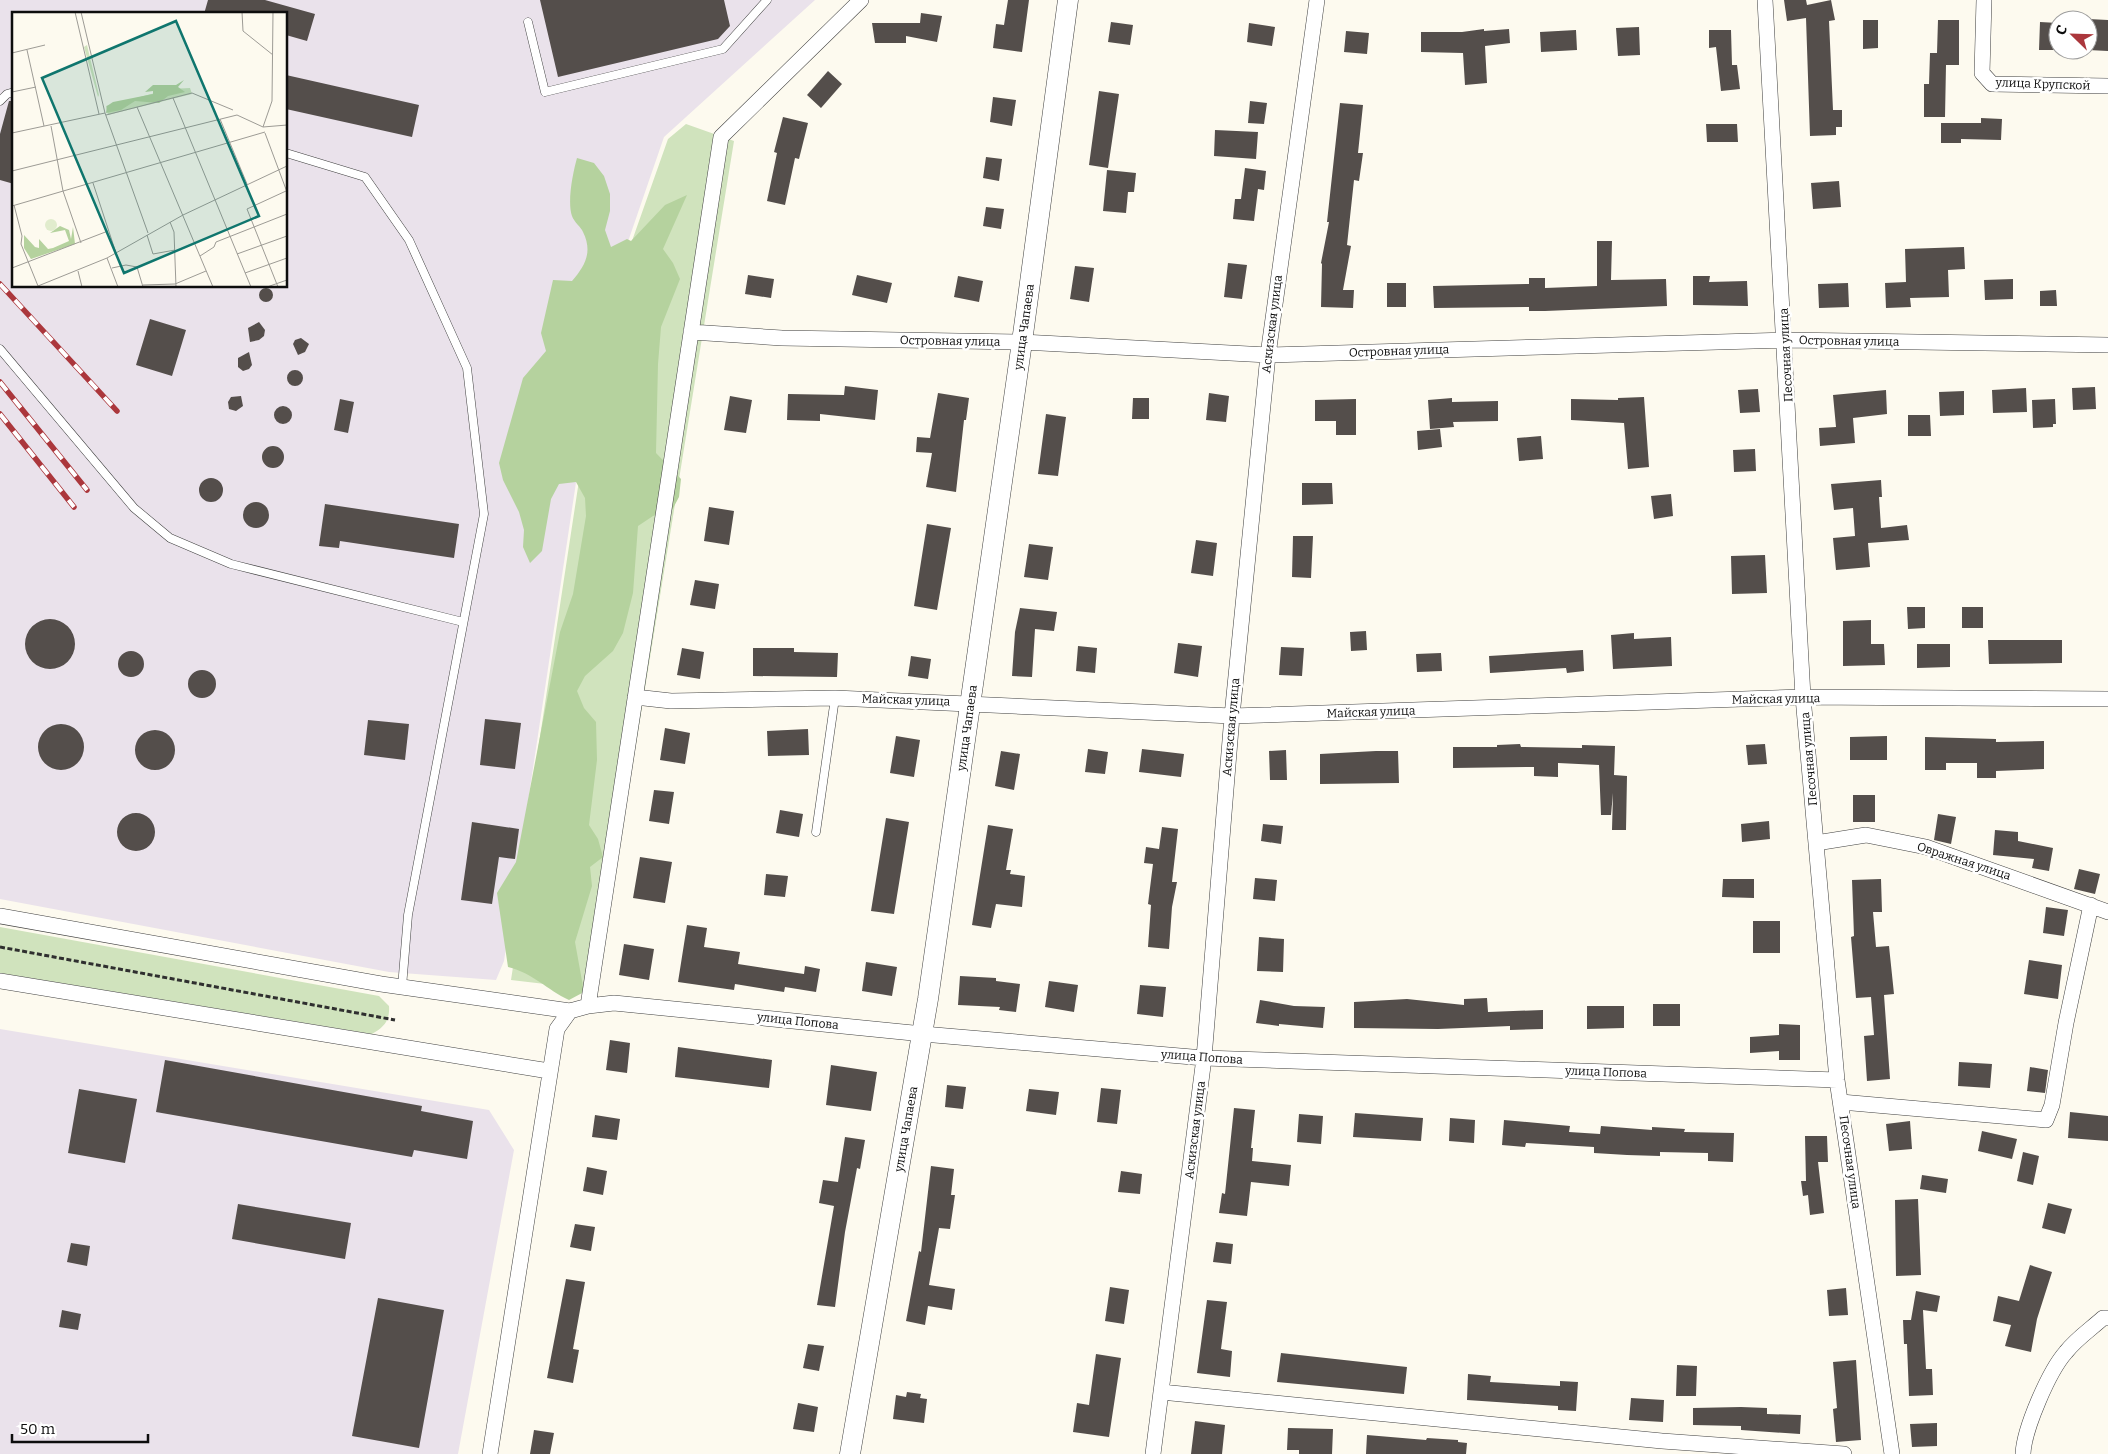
<svg xmlns="http://www.w3.org/2000/svg" width="2108" height="1454" viewBox="0 0 2108 1454" font-family="Bitter,serif">
<style>
.industrial{fill:#eae2eb;fill-rule:evenodd}
.green{fill:#d0e3bd}
.forest{fill:#b5d29e}
.building{fill:#544e4b}
.lines{fill:none;stroke-linecap:round;stroke-linejoin:round}
.service-casing{stroke:#404040;stroke-width:9}
.minor-casing{stroke:#404040;stroke-width:16}
.tertiary-casing{stroke:#404040;stroke-width:21}
.path{stroke:#2f2f2f;stroke-width:3;stroke-dasharray:5 2.5;stroke-linecap:butt}
.service{stroke:#fff;stroke-width:8}
.minor{stroke:#fff;stroke-width:15}
.tertiary{stroke:#fff;stroke-width:20}
.rail-casing{stroke:#ab373c;stroke-width:5.5}
.rail{stroke:#fff;stroke-width:4;stroke-dasharray:11;stroke-linecap:butt}
.labels{text-anchor:middle;stroke-width:5;stroke-linejoin:round;paint-order:stroke}
.street-label{font-size:12px;fill:#0d0d0d;stroke:#fff}
.inset-road{fill:none;stroke:#9d9b95;stroke-width:1}
.view{fill:#0f766e;fill-opacity:0.15;stroke:#0f766e;stroke-width:2.5}
.inset-edge{fill:none;stroke:#0d0d0d;stroke-width:2.5}
</style>
<rect width="100%" height="100%" fill="#fdfaef"/>
<!-- industrial -->
<path class="industrial" d="M0,0H815L664,137L600,323L504,961L496,980L389,972L0,899ZM14,14H286V286H14Z
M0,1029L489,1110L514,1150L458,1454H0Z"/>
<!-- green -->
<path class="green" d="M686,124L734,141L596,990L511,980L531,849L523,848L603,323L668,139Z
M0,927L379,996L389,1006C390,1021 384,1027 372,1034L0,973Z"/>
<!-- forest -->
<path class="forest" d="M577,158L594,163L604,176L610,194V211L605,230L611,247L627,239L631,241L665,205L687,195L663,249L673,263L680,279L661,327L658,364L656,453L681,479L679,497L671,512L653,516L638,526L633,593L623,633L613,651L585,676L577,691L584,708L596,722L597,760L589,825L598,839L603,857L590,867L592,886L575,942L584,992L569,1000C547,990 533,973 508,967L497,893L516,862L560,632L573,594L586,516L585,498L576,482L559,484L551,499L542,551L530,563L523,547L524,530L519,512L503,480L499,463L523,378L546,351L541,333L553,280L572,281C585,266 593,252 583,232C581,227 574,222 572,216C567,202 573,172 577,158Z"/>
<!-- building -->
<path class="building" d="M208,0H265L315,14L307,41L286,35V14H204Z
M540,0H724L730,26L718,39L558,77Z
M1008,0H1029L1022,52L993,48L996,24L1004,25Z
M1784,0H1806L1807,5L1831,0L1835,20L1829,21L1833,110H1842V127H1836V135L1810,136L1806,18L1787,21Z
M921,13L942,16L937,42L906,36V43H875L872,23H920Z
M2088,19L2108,20V51L2088,50Z
M1863,20H1878V48L1863,49Z
M1938,20H1959V65H1946L1945,117H1924V84H1929L1930,53H1937Z
M1111,22L1133,25L1130,45L1108,42Z
M2040,22L2058,23V50H2039Z
M1249,23L1275,27L1272,46L1247,42Z
M1639,27L1640,55L1618,56L1616,28Z
M1484,29V31L1509,29L1510,43L1485,46L1487,83L1465,85L1463,53L1421,52V32H1462Z
M1576,30L1577,50L1541,52L1540,32Z
M1709,30H1731L1732,65H1737L1740,89L1721,91L1716,47L1709,48Z
M1346,31L1369,33L1367,54L1344,52Z
M828,71L842,84L821,108L807,95Z
M286,75L419,105L412,137L286,109Z
M1099,91L1119,94L1108,168L1089,165Z
M993,97L1016,100L1012,126L990,122Z
M9,101H14V184L0,180V134Z
M1250,101L1267,103L1264,124L1248,123Z
M1340,103L1363,105L1358,153H1363L1359,181L1354,180L1347,245L1351,246L1343,290H1354L1353,308L1321,307L1322,264L1321,263L1329,222H1327Z
M783,117L808,123L799,159L795,158L785,205L767,201L777,153L774,152Z
M1981,118L2002,119L2001,140L1961,139V143H1941V123H1981Z
M1706,124H1737L1738,142H1707Z
M1215,130L1258,132L1256,159L1214,156Z
M986,157L1002,159L999,181L983,178Z
M1245,168L1266,171L1264,190L1258,189L1254,221L1233,219L1235,199H1241Z
M1107,170L1136,173L1134,192H1128L1126,213L1103,211Z
M1839,181L1841,207L1813,209L1811,183Z
M986,207L1004,209L1001,229L983,226Z
M1597,241H1612L1611,280L1666,279L1667,306L1545,311H1529V307L1434,308L1433,286L1529,284V278H1545V288L1597,286Z
M1964,247L1965,269L1948,270L1949,297L1910,298L1911,307L1886,308L1885,283L1906,282L1905,249Z
M1228,263L1247,265L1242,299L1224,297Z
M1075,266L1094,268L1089,302L1070,299Z
M748,275L774,279L771,298L745,294Z
M857,275L892,283L887,303L852,295Z
M958,276L983,281L979,302L954,297Z
M1693,276H1710L1709,282L1747,281L1748,306L1693,305Z
M2013,279V299L1985,300L1984,280Z
M1387,283H1406V307H1387Z
M1848,283L1849,307L1819,308L1818,284Z
M259 295a7 7 0 1 1 14 0a7 7 0 1 1-14 0Z
M2056,290L2057,306H2040V291Z
M150,319L186,330L172,376L136,365Z
M259,322L265,330L264,336L259,340L250,342L248,328Z
M301,338L309,344L305,352L298,355L293,344L295,340Z
M249,352L252,365L249,369L243,371L238,367V358Z
M287 378a8 8 0 1 1 16 0a8 8 0 1 1-16 0Z
M845,386L878,390L875,420L820,414V421L787,420L788,394L844,395Z
M2095,387L2096,409L2073,410L2072,388Z
M2026,388L2027,412L1993,413L1992,390Z
M1758,389L1760,412L1740,413L1738,390Z
M1886,390L1887,414L1853,418L1855,443L1820,446L1819,428L1836,427L1833,395Z
M1964,391V415L1940,416L1939,392Z
M938,393L969,398L966,420H964L956,492L926,487L932,453L916,452L917,437L930,438Z
M1209,393L1229,396L1226,422L1206,420Z
M241,396L243,406L236,411L229,409L228,402L231,397Z
M730,396L752,400L746,433L724,430Z
M1644,397L1649,467L1628,469L1624,423L1571,420V399L1618,400V398Z
M1133,398H1149V419H1132Z
M1452,398V402L1498,401V421L1453,422L1454,427L1430,429L1428,400Z
M340,399L354,402L348,433L334,430Z
M1356,399V435H1336V421H1315V400Z
M2055,399L2056,424H2053V427L2033,428L2032,400Z
M274 415a9 9 0 1 1 18 0a9 9 0 1 1-18 0Z
M1046,414L1066,417L1058,476L1038,474Z
M1908,415H1930L1931,436H1908Z
M1440,429L1442,447L1418,450L1417,431Z
M1541,436L1543,459L1519,461L1517,438Z
M262 457a11 11 0 1 1 22 0a11 11 0 1 1-22 0Z
M1755,449L1756,471L1734,472L1733,450Z
M199 490a12 12 0 1 1 24 0a12 12 0 1 1-24 0Z
M1881,480L1882,497H1879L1881,528L1907,525L1909,540L1868,543L1870,567L1836,570L1833,538L1855,536L1853,508L1834,510L1831,484Z
M1302,483H1332L1333,504L1302,505Z
M1671,494L1673,516L1654,519L1651,496Z
M243 515a13 13 0 1 1 26 0a13 13 0 1 1-26 0Z
M325,504L459,524L454,558L340,541L339,548L319,546Z
M709,507L734,511L729,545L704,541Z
M927,524L951,528L937,610L914,606Z
M1293,536H1313L1311,578L1292,577Z
M1196,540L1217,543L1213,576L1191,573Z
M1029,544L1053,547L1048,580L1024,577Z
M1765,555L1767,593L1732,594L1731,556Z
M695,580L719,584L715,609L690,605Z
M1907,607H1925V628L1908,629Z
M1962,607H1983V628H1962Z
M1020,608L1057,612L1054,631L1035,629L1032,677L1012,676L1015,632Z
M25 644a25 25 0 1 1 50 0a25 25 0 1 1-50 0Z
M1871,620V644H1884L1885,665L1843,666V621Z
M1366,631L1367,650L1351,651L1350,632Z
M1634,633V639L1671,637L1672,666L1613,669L1611,635Z
M1988,640H2062V663L1989,664Z
M1178,643L1202,646L1198,677L1174,673Z
M1917,644H1950V667L1917,668Z
M1078,646L1097,648L1095,673L1076,671Z
M1281,647L1304,648L1302,676L1279,675Z
M682,648L704,652L700,679L677,675Z
M753,648H794V652L838,653L837,677L753,676Z
M1583,650L1584,671L1567,673L1566,668L1490,673L1489,656Z
M118 664a13 13 0 1 1 26 0a13 13 0 1 1-26 0Z
M1441,653L1442,671L1417,672L1416,654Z
M911,656L931,659L928,679L908,676Z
M188 684a14 14 0 1 1 28 0a14 14 0 1 1-28 0Z
M485,719L521,723L515,769L480,765Z
M368,720L409,724L405,760L364,755Z
M38 747a23 23 0 1 1 46 0a23 23 0 1 1-46 0Z
M665,728L690,733L685,764L660,760Z
M808,729L809,755L768,756L767,731Z
M135 750a20 20 0 1 1 40 0a20 20 0 1 1-40 0Z
M896,736L920,740L914,777L890,773Z
M1887,736V760H1850V737Z
M1925,737L1996,739V742L2044,741V769L1996,771V778H1977V763H1946V770H1925Z
M1520,744L1521,747L1582,748V745L1615,746L1614,775L1627,776L1626,830H1612L1613,793L1611,815H1601L1599,765L1558,763V777L1534,776V767L1453,768V747H1497V745Z
M1765,744L1767,764L1748,765L1746,745Z
M1088,749L1108,752L1105,774L1085,772Z
M1142,749L1184,754L1181,777L1139,772Z
M1286,750L1287,780H1270L1269,751Z
M1001,751L1020,754L1014,790L995,786Z
M1376,751H1398L1399,783L1320,784V754Z
M654,790L674,792L669,824L649,821Z
M1853,795H1875V822H1853Z
M780,810L803,814L799,837L776,833Z
M117 832a19 19 0 1 1 38 0a19 19 0 1 1-38 0Z
M1938,814L1956,817L1951,844L1934,840Z
M886,818L909,822L894,914L871,911Z
M1769,821L1770,839L1742,842L1741,824Z
M472,822L519,829L515,859L499,857L492,904L461,900Z
M1263,824L1283,826L1281,844L1261,841Z
M988,825L1013,829L1006,870H1011L1010,874L1025,876L1022,907L996,904L991,928L972,925Z
M1162,827L1178,829L1172,882H1177L1172,907L1169,949L1148,947L1151,905L1148,904L1153,864L1144,863L1146,847L1159,849Z
M1995,830L2018,832V841L2053,848L2049,871L2032,868L2034,859L1993,855Z
M640,857L672,862L665,903L633,898Z
M2079,869L2100,874L2095,894L2074,889Z
M766,874L788,876L785,897L764,895Z
M1255,878L1277,880L1275,901L1253,899Z
M1723,879H1754V898L1722,897Z
M1881,879L1882,912H1873L1876,947L1889,946L1894,994L1884,995L1890,1079L1867,1081L1864,1036L1874,1035L1871,997L1856,998L1851,937L1854,936L1852,880Z
M2046,907L2068,910L2064,936L2043,933Z
M1753,921H1780V953H1753Z
M687,925L707,928L704,947L740,952L738,964L804,974L805,966L820,969L816,992L785,987L784,992L735,984L734,990L678,982Z
M1259,937L1284,939L1283,972L1257,971Z
M624,944L654,949L649,980L619,975Z
M2029,960L2062,965L2058,999L2024,994Z
M866,962L897,967L892,996L862,991Z
M960,976L996,978V981L1020,984L1016,1012L999,1010L1000,1007L958,1005Z
M1049,981L1078,985L1074,1012L1045,1007Z
M1140,985L1166,987L1163,1017L1137,1014Z
M1487,998L1488,1012L1543,1010V1029L1510,1030V1026L1438,1029L1354,1028V1002L1407,999L1464,1005V999Z
M1260,1000L1294,1006L1325,1007L1323,1028L1279,1024V1026L1256,1023Z
M1653,1004H1680V1026H1653Z
M1587,1006H1624V1028L1587,1029Z
M1779,1024L1800,1025V1060H1779V1051L1750,1053V1037L1779,1035Z
M610,1040L630,1043L627,1073L606,1070Z
M678,1047L772,1060L769,1088L675,1077Z
M165,1060L422,1106L421,1111L473,1121L467,1159L414,1150L412,1157L156,1112Z
M1959,1062L1992,1064L1990,1088L1958,1086Z
M831,1065L877,1072L871,1111L826,1105Z
M2030,1067L2048,1070L2045,1093L2027,1091Z
M947,1085L966,1087L963,1109L945,1107Z
M1101,1088L1121,1090L1117,1124L1097,1122Z
M79,1089L137,1099L125,1163L68,1153Z
M1029,1089L1059,1092L1056,1115L1026,1111Z
M1234,1108L1255,1110L1251,1148H1253L1252,1161L1291,1165L1289,1186L1251,1182L1247,1216L1219,1213L1222,1193L1225,1194Z
M2070,1112L2108,1116V1141L2068,1138Z
M1355,1113L1423,1118L1421,1141L1353,1137Z
M1299,1114L1323,1116L1321,1144L1297,1142Z
M595,1115L620,1119L617,1140L592,1137Z
M1450,1118L1475,1120L1474,1143L1449,1141Z
M1504,1120L1570,1126L1569,1132L1600,1134L1601,1126L1652,1130V1127L1685,1129L1684,1132L1734,1133L1733,1162L1708,1161V1153L1660,1152V1156L1627,1155L1594,1153V1147L1526,1143L1525,1147L1502,1145Z
M1910,1121L1912,1149L1889,1151L1886,1124Z
M1982,1131L2017,1139L2012,1159L1978,1151Z
M1805,1136H1827L1828,1162H1818L1824,1213L1810,1215L1808,1195L1803,1196L1801,1181H1806Z
M845,1137L865,1140L860,1169L857,1168L845,1232L835,1307L817,1305L834,1206L819,1203L823,1180L838,1182Z
M2023,1152L2039,1156L2033,1185L2017,1181Z
M931,1166L954,1169L951,1195H955L950,1229L939,1228L929,1285L955,1289L952,1310L928,1306L925,1325L906,1321L919,1251L921,1252Z
M587,1167L607,1171L603,1195L583,1191Z
M1121,1171L1142,1174L1140,1194L1118,1192Z
M1922,1175L1948,1179L1946,1193L1920,1189Z
M1918,1199L1921,1275L1896,1276L1895,1200Z
M2048,1203L2072,1209L2065,1234L2042,1228Z
M238,1204L351,1223L345,1259L232,1239Z
M575,1224L595,1227L591,1251L570,1247Z
M1216,1242L1233,1244L1231,1264L1213,1262Z
M71,1243L90,1246L87,1266L67,1262Z
M2030,1265L2052,1272L2037,1319L2031,1352L2005,1346L2011,1325L1993,1321L1998,1296L2019,1301Z
M566,1279L585,1282L573,1349L579,1350L573,1383L547,1378Z
M1110,1287L1129,1290L1124,1324L1105,1321Z
M1846,1288L1848,1315L1829,1316L1827,1290Z
M1916,1291L1940,1296L1937,1312L1923,1310L1926,1369H1932L1933,1395L1909,1396L1907,1344H1904L1903,1320H1911Z
M378,1298L444,1310L419,1448L352,1436Z
M1207,1300L1227,1302L1221,1349L1232,1351L1230,1377L1197,1373Z
M62,1310L81,1314L78,1330L59,1327Z
M808,1344L824,1346L819,1371L803,1368Z
M1281,1353L1407,1367L1404,1394L1277,1382Z
M1096,1354L1121,1358L1109,1437L1073,1432L1077,1403L1089,1405Z
M1856,1360L1861,1440L1836,1442L1833,1409L1837,1408L1833,1362Z
M1677,1365L1697,1366L1696,1396H1676Z
M1468,1374L1491,1376L1490,1382L1560,1386V1381L1578,1382L1576,1411L1558,1410V1406L1467,1400Z
M907,1392L921,1394L920,1398L927,1399L924,1423L893,1419L896,1395L906,1397Z
M1631,1398L1664,1400L1663,1422L1629,1420Z
M798,1403L818,1407L814,1432L793,1429Z
M1741,1407L1767,1408V1414L1801,1415L1800,1434L1741,1430V1426L1693,1425V1408Z
M1195,1421L1225,1425L1222,1454H1191Z
M1937,1423V1446L1912,1447L1910,1424Z
M1288,1428L1333,1429L1332,1454H1299V1450H1287Z
M534,1430L554,1433L550,1454H530Z
M1367,1435L1426,1440L1427,1438L1458,1440V1442L1467,1443L1466,1454H1366Z"/>
<g class="lines">
<defs>
<path id="service" d="M528,22L545,92L723,49L767,0
M0,101L7,94L14,92
M286,153L365,177L409,240L467,368L484,514L408,915L402,987
M0,349L134,508L170,538L231,564L463,622
M816,832L835,698"/>
<path id="minor" d="M1765,0L1803,697L1837,1080L1892,1454
M1984,0L1982,73L1992,84L2108,86
M691,332L782,338L1022,342L1268,355L1785,340L2108,345
M635,697L671,701L835,698L1232,716L1803,697L2108,699
M1816,843L1866,835L1926,847L2108,912
M0,916L381,984L570,1011L588,1006L614,1003L923,1034L1204,1058L1837,1080
M0,981L549,1071
M588,1006L721,137L861,0
M1841,1102L2046,1120L2052,1105L2066,1023L2091,905
M1161,1392L1662,1441L1844,1454
M490,1454L557,1029L570,1011
M1153,1454L1204,1058L1232,716L1268,355L1317,0
M2023,1454C2024,1429 2049,1371 2066,1352C2076,1339 2091,1329 2103,1318H2108"/>
<path id="tertiary" d="M850,1454L928,999L1022,342L1068,0"/>
</defs>
<!-- service casing -->
<use href="#service" class="service-casing"/>
<!-- minor casing -->
<use href="#minor" class="minor-casing"/>
<!-- tertiary casing -->
<use href="#tertiary" class="tertiary-casing"/>
<!-- path -->
<path class="path" d="M0,947L395,1020"/>
<!-- service -->
<use href="#service" class="service"/>
<!-- minor -->
<use href="#minor" class="minor"/>
<!-- tertiary -->
<use href="#tertiary" class="tertiary"/>
<defs>
<path id="rail" d="M0,284L117,411
M0,382L87,490
M0,414L74,507"/>
</defs>
<!-- rail casing -->
<use href="#rail" class="rail-casing"/>
<!-- rail -->
<use href="#rail" class="rail"/>
</g>
<g class="labels">
<!-- street labels -->
<g class="street-label">
<text transform="translate(2043 84) rotate(2)" y="4">улица Крупской</text>
<text transform="translate(1272 324) rotate(-83)" y="4">Аскизская улица</text>
<text transform="translate(1024 327) rotate(-82)" y="4">улица Чапаева</text>
<text transform="translate(950 341) rotate(1)" y="4">Островная улица</text>
<text transform="translate(1849 341) rotate(1)" y="4">Островная улица</text>
<text transform="translate(1399 351) rotate(-2)" y="4">Островная улица</text>
<text transform="translate(1786 355) rotate(-93)" y="4">Песочная улица</text>
<text transform="translate(1776 699) rotate(-1)" y="4">Майская улица</text>
<text transform="translate(906 700) rotate(2)" y="4">Майская улица</text>
<text transform="translate(1371 712) rotate(-2)" y="4">Майская улица</text>
<text transform="translate(1231 727) rotate(-85)" y="4">Аскизская улица</text>
<text transform="translate(967 728) rotate(-82)" y="4">улица Чапаева</text>
<text transform="translate(1809 759) rotate(-95)" y="4">Песочная улица</text>
<text transform="translate(1964 861) rotate(18)" y="4">Овражная улица</text>
<text transform="translate(798 1021) rotate(6)" y="4">улица Попова</text>
<text transform="translate(1202 1057) rotate(4)" y="4">улица Попова</text>
<text transform="translate(1606 1072) rotate(2)" y="4">улица Попова</text>
<text transform="translate(906 1129) rotate(-80)" y="4">улица Чапаева</text>
<text transform="translate(1195 1130) rotate(-83)" y="4">Аскизская улица</text>
<text transform="translate(1850 1162) rotate(82)" y="4">Песочная улица</text>
</g>
</g>
<!-- overview -->
<g transform="translate(12 12)">
<rect width="275" height="275" fill="#fdfaef"/>
<path d="M75,33L87,83L86,85L72,35ZM158,77L178,76L180,82L96,103L94,94Z" fill="#d0e3bd"/>
<path d="M172,68L166,75L173,80L156,84L147,91L123,89L109,98L94,101L95,94L101,90L141,82V79L133,80L141,73H164ZM48,214L57,218L59,227L61,215L63,232L19,247L12,236V223L23,235L27,236V227L36,237L41,236L57,229L53,218L38,221Z" fill="#b5d29e"/>
<path d="M33 213a6 6 0 1 1 12 0a6 6 0 1 1-12 0Z" fill="#e1eccd"/>
<path class="inset-road" d="M63,0L87,102M69,0L93,101L136,221M230,0L231,19L261,43M15,38L32,114M0,41L33,33M0,80L24,75M161,86L239,275M125,95L201,275M94,103L180,81L221,98M208,107L235,172M39,114L51,179L69,231M251,115L260,89L261,0M251,115L275,113M0,121L93,101M253,121L275,180M0,159L225,103L251,115M81,171L104,241M2,193L10,224L9,232L26,274M0,194L253,120M158,210L162,220L164,275M135,223L141,242L163,238M225,242L275,224M188,244L202,235L204,230L275,202M95,246L106,275M0,256L96,219M100,256L114,253L125,255L131,275M66,259L70,275M233,261L275,246M131,273L163,272L194,259M26,274L95,246L171,203L275,154M255,275L275,268M266,275L235,197L274,179"/>
<path class="view" d="M164,9L247,204L112,261L30,66Z"/>
<rect width="275" height="275" class="inset-edge"/>
</g>
<!-- north arrow -->
<g transform="translate(2073 35) rotate(293)"><circle r="24" fill="#ffffff" stroke="#9e9e9e"/>
<path d="M0-4L9 19L0 12L-9 19Z" fill="#ab373c"/>
<text y="-8" font-size="14" font-weight="bold" text-anchor="middle" fill="#0d0d0d">С</text>
</g>
<!-- scale -->
<path d="M12 1434v8h136v-8" fill="none" stroke="#0d0d0d" stroke-width="2.5"/>
<text x="20" y="1434" font-size="15" fill="#0d0d0d" stroke="#ffffff" stroke-width="4" paint-order="stroke">50 m</text>
</svg>
